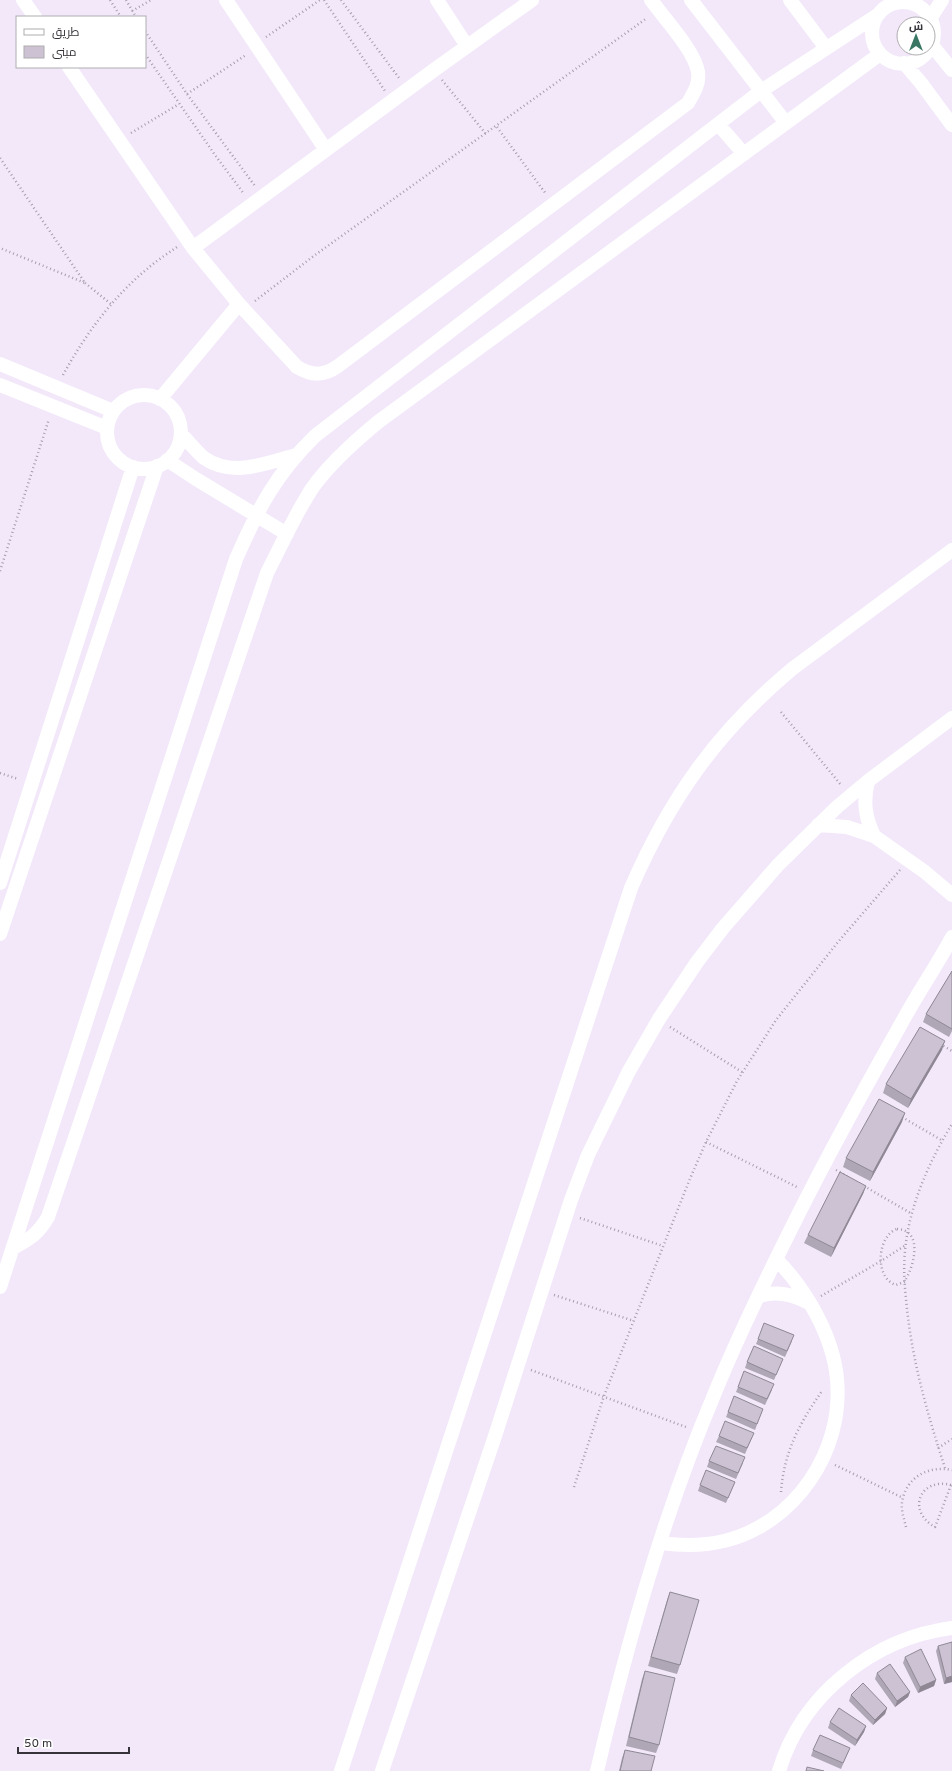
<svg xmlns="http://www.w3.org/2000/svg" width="952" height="1771" viewBox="0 0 952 1771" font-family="Overpass,Cairo,sans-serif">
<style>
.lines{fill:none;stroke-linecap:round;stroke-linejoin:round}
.path{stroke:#a69eac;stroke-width:2.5;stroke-dasharray:1 3;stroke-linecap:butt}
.minor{stroke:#fff;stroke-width:14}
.wall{fill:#afa7b5}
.shaded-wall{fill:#8f8894}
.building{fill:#ccc2d3;stroke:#8f8894}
</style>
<rect width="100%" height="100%" fill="#f2e8fa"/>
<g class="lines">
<!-- path -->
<path class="path" d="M110,0L121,17
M126,0L136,17
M324,0L385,91
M341,0L399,78
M132,11L151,0
M145,31L187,94L255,186
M266,37L320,0
M145,54L215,155L244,194
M442,80L486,134
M187,94L246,55
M497,127L546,194
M131,133L179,104
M0,158L85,283L0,248
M85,283L111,304
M255,301L315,255L647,18
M63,375C85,335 112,298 147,269C156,261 167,254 177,247
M0,571L49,419
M781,712L841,785
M0,773L18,779
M670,1027L742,1072
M940,1044L952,1051
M902,1117L943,1141
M706,1142L797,1187
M836,1170L847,1176
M864,1186L912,1214
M580,1218L663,1246
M897,1229C924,1230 914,1268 904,1282L896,1285C874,1278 877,1236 897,1229Z
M554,1295L634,1321
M821,1296L881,1261L906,1245
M531,1370L686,1427
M938,1448L952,1439
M835,1465L903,1498
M945,1468C928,1416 913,1364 907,1309C905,1290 903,1271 905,1251C909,1206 929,1162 952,1124
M951,1485C920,1477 906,1511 935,1527L951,1485L952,1484
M574,1487L604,1396L689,1181L706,1142L737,1081L776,1020L838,942L900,870
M781,1492C784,1452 799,1424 822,1391
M906,1527C904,1519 901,1510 902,1502C906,1477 929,1465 952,1470"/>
<!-- minor -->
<path class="minor" d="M23,0L35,17
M226,0L326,150
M437,0L467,46
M691,0L786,123
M790,0L826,48
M872 33a31 31 0 1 1 62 0a31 31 0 1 1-62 0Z
M930,19L942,0
M931,44L952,70
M904,63L921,83L952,125
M69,67L193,248L239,304L297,367C312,376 324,376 338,366L688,103C693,94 700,84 698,72C695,51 664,18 651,0
M718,124L744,154
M193,248L434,70L532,0
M0,364L113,411
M0,385L107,428
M107 432a37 37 0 1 1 74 0a37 37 0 1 1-74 0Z
M160,399L239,304
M181,434C188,441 196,451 204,458C233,478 266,463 296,455
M167,460L196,479L287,534
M868,781C863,801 865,817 874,836
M818,825L847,827L874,836L925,872L952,895
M0,883L133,467
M0,934L157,466
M13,1248C30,1239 38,1234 48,1217L267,573C282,544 295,514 313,487C331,462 355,441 378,422L880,54
M0,1287L236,559C258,509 275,475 315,436L718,124L761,91L879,14
M759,1296C777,1291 792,1294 809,1303
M661,1543C682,1546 703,1546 724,1541C795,1524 844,1451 837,1379C833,1336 806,1289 776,1259
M341,1771L631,888C670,798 717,732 792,669L952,550
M382,1771L495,1436L571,1200L588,1155L629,1071L659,1019L697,962L723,928L778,865L837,807L868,781L952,718
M597,1771C627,1644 663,1516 714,1395C736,1341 762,1287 789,1233C824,1162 862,1093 901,1024C917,994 936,967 952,937
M779,1771C802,1694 874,1638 952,1628"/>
</g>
<!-- wall -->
<path class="wall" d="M952,971V1031L949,1037L923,1022L926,1014Z
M942,1050L908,1108L883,1093L886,1084Z
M902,1122L870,1181L843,1167L846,1158Z
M866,1186L863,1194L831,1257L804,1243L808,1235Z
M758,1339L792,1341L785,1357L756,1344Z
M783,1359L774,1380L745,1368L747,1362Z
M738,1387L772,1390L765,1405L736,1392Z
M763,1409L755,1430L726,1417L728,1412Z
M754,1433L745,1454L716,1442L719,1436Z
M709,1461L743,1463L736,1479L707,1467Z
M735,1482L726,1503L698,1491L700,1485Z
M670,1592L680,1665L677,1674L648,1666L667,1600Z
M938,1646L952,1682L944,1684L936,1651Z
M905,1657L936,1680L934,1686L918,1693L903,1663Z
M645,1671L659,1745L656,1753L626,1746L642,1679Z
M877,1673L910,1692L908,1697L895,1707L875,1679Z
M851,1695L887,1708L885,1714L873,1725L849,1701Z
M830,1722L866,1726L864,1732L855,1746L828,1728Z
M850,1748L841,1769L811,1756L813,1750Z
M625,1750L651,1771H619L622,1758Z"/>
<!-- shaded-wall -->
<path class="shaded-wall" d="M945,1041L942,1050L908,1108L911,1099Z
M905,1113L902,1122L870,1181L873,1172Z
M866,1186L863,1194L831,1257L834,1248Z
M952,1676V1682L944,1684L946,1678Z
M936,1680L934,1686L918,1693L920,1687Z
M910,1692L908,1697L895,1707L897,1701Z
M887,1708L885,1714L873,1725L875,1720Z
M866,1726L864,1732L855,1746L857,1740Z"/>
<!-- building -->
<path class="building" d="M952,971V1029L926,1014Z
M920,1027L945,1041L911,1099L886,1084Z
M879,1099L905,1113L873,1172L846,1158Z
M840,1172L866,1186L834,1248L808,1235Z
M764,1323L794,1335L787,1351L758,1339Z
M754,1346L783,1359L776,1375L747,1362Z
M744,1371L774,1384L767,1399L738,1387Z
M734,1396L763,1409L757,1424L728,1412Z
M725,1421L754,1433L747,1448L719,1436Z
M716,1446L745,1457L738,1473L709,1461Z
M706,1470L735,1482L728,1498L700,1485Z
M670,1592L699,1600L680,1665L651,1657Z
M952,1642V1676L946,1678L938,1646Z
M921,1649L936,1680L920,1687L905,1657Z
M890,1664L910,1692L897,1701L877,1673Z
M645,1671L675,1678L659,1745L629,1737Z
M863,1683L887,1708L875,1720L851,1695Z
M839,1708L866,1726L857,1740L830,1722Z
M820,1735L850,1748L843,1763L813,1750Z
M625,1750L655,1756L651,1771H620Z
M807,1767L824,1771H806Z"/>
<!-- legend -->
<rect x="16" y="16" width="130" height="52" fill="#ffffff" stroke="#afadb0"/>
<rect x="24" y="29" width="20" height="6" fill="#ffffff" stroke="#afadb0"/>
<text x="52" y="36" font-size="12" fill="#37333a">طريق</text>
<rect x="24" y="46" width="20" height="12" fill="#ccc2d3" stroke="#afadb0"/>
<text x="52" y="56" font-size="12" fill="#37333a">مبنى</text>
<!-- north arrow -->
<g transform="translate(916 36)"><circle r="19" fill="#ffffff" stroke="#afadb0"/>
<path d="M0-3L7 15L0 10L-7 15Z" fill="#397764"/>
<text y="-6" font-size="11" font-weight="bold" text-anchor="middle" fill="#37333a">ش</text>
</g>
<!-- scale -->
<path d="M18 1747v6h111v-6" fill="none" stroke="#37333a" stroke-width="2"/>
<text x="24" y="1747" font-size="12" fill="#37333a" stroke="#ffffff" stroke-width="3" paint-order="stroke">50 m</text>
</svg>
